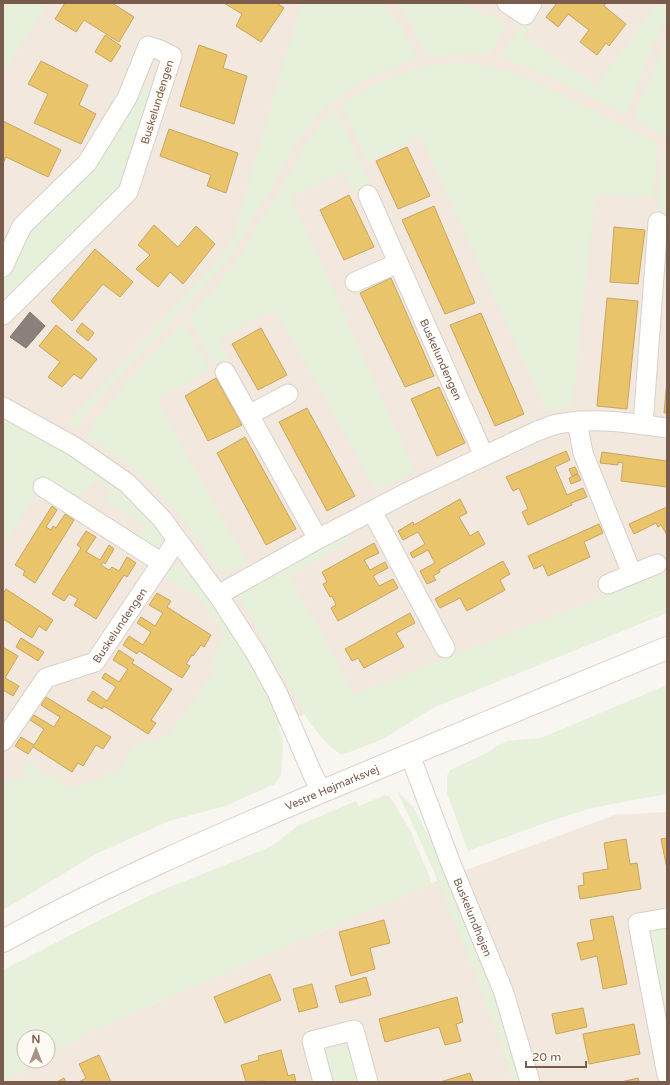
<svg xmlns="http://www.w3.org/2000/svg" width="670" height="1085" viewBox="0 0 670 1085" font-family="'Varela Round',sans-serif">
<style>
.residential{fill:#f2e8de}
.green{fill:#e7f0db}
.homes{fill:#e9c46a;stroke:#c8a561}
.industry{fill:#8a817c;stroke:#85766e}
.lines{fill:none;stroke-linecap:round;stroke-linejoin:round}
.street-casing{stroke:#d7d1cb;stroke-width:21}
.secondary-casing{stroke:#d9d2cb;stroke-width:24}
.street{stroke:#fefefd;stroke-width:19}
.secondary{stroke:#fefefd;stroke-width:22}
.labels{text-anchor:middle;stroke-width:4;stroke-linejoin:round;paint-order:stroke}
.street-label{font-size:11px;fill:#7a5c4d;stroke:#fffaf3}
</style>
<rect width="100%" height="100%" fill="#f9f5f0"/>
<!-- residential -->
<path class="residential" d="M3,3H667V574L79,802L3,797Z
M667,812V1082H3V1080L38,1061H48V1056L94,1030L439,880L615,815Z"/>
<!-- green -->
<path class="green" d="M10,3H48L3,73V13Z
M301,3H382L400,23L416,57L410,61L366,79L342,95L325,108L298,140L245,234L224,265L128,367L83,418L76,429L67,423L224,253L232,240Z
M396,3H462L506,25L490,55L470,53L430,56L425,52L406,15Z
M658,3H667V18L654,43L627,112L623,114C583,94 544,72 501,58L504,49L523,23H532L524,37L597,85Z
M667,37V137L643,125L638,121L636,113Z
M457,62L491,67L527,77L656,142L658,145L653,198L595,195L572,407L546,410L421,137L367,162L343,108L345,101L381,81L428,66Z
M140,85H144L148,87L151,95L148,112L142,116L133,143L136,154L124,186L28,283L19,284L3,298V274L19,241L98,154L105,153L121,127L120,119Z
M336,109L371,186L355,194L344,171L291,197L415,472L376,490L275,309L219,339L229,361L216,365L211,359L189,318L233,267L315,131Z
M664,148H667V222L657,214Z
M183,322L210,370L156,399L247,562L236,570L227,573L218,568C198,541 179,512 156,488C135,467 110,452 86,436C113,394 148,358 183,322Z
M3,415C52,442 103,469 144,509C151,516 157,525 163,533L161,542L155,548L137,538L145,526L105,500L112,490L95,481L82,494L72,495L46,478L3,547Z
M345,535L350,541L290,576L354,694L667,572V608L640,619L667,609V613L435,707L383,739L342,755C313,737 299,703 282,674C269,650 255,626 241,601L239,594L277,571Z
M179,565L188,567L233,632L270,697L283,741L281,775L275,784L225,806L169,821L96,854L3,910V778L24,781L25,760L72,789L120,770L137,741L153,743L171,732L216,669L210,664L225,634L198,597L162,575L170,567Z
M667,685V794L591,808L542,824L468,851L447,793V776L450,770L491,751L495,747L508,741L541,738Z
M397,791L414,808L431,841L487,978L522,1082H513C502,1045 488,1009 475,973C451,911 426,851 397,791Z
M385,795L390,797L410,830L432,883L94,1030L48,1056V1037H24V1061H38L3,1080V970L100,920L155,893L263,850L275,844L297,826L356,801L359,806Z
M667,929V1053L646,937L655,930Z
M336,1046C360,1050 357,1062 363,1082H327L323,1058L328,1050Z"/>
<!-- homes -->
<path class="homes" d="M65,3H112L134,17L119,42L84,20L76,32L55,19Z
M224,3H277L284,8L261,42L236,26L242,14Z
M557,3H606L604,6L626,24L609,46L606,43L597,55L580,42L589,30L568,14L558,27L546,17Z
M105,35L121,46L111,62L95,52Z
M199,45L227,55L223,68L247,76L234,124L180,106Z
M41,61L88,85L79,105L96,114L81,144L34,123L48,94L28,84Z
M3,121L61,150L48,177L6,157L3,163Z
M169,129L238,153L226,193L207,186L211,175L160,156Z
M407,147L430,196L398,209L376,161Z
M349,195L374,247L344,260L320,210Z
M434,206L475,303L445,314L402,220Z
M154,225L178,247L196,226L215,244L183,284L170,272L158,287L136,269L150,255L138,245Z
M614,227L645,230L638,284L610,282Z
M95,249L133,282L120,297L103,284L72,321L51,301Z
M391,278L434,376L405,387L360,293Z
M607,298L638,301L627,409L597,406Z
M481,313L524,414L495,426L450,325Z
M82,323L94,333L88,341L76,331Z
M56,325L97,359L81,379L74,374L62,387L48,377L60,362L39,346Z
M261,328L287,375L258,390L232,344Z
M216,378L242,425L208,441L185,396Z
M667,381V413H664Z
M439,387L465,443L437,456L411,399Z
M307,408L355,496L327,511L279,422Z
M245,437L296,529L266,545L217,453Z
M566,451L570,460L555,467L567,495L583,488L587,497L571,503L572,505L528,525L522,512L528,509L519,488L513,491L506,477Z
M602,452L667,461V487L621,481L623,463L618,462V465L600,463Z
M575,467L578,473L572,476L569,469Z
M578,474L581,480L571,484L569,478Z
M460,499L467,513L459,517L470,536L478,531L485,544L439,570L440,572L433,576L436,580L427,584L420,571L435,563L428,550L413,558L410,553L425,544L418,532L403,540L398,531L413,522L414,525Z
M52,506L57,510L46,527L51,530L53,526L56,528L65,514L74,520L35,583L23,575L25,571L15,565Z
M667,507V535L661,525L658,527L656,523L634,534L629,524Z
M599,524L603,533L584,542L590,557L548,576L543,565L534,569L528,556Z
M86,531L96,537L86,552L100,560L109,545L114,549L105,564L103,562L101,565L109,570L112,567L119,571L127,557L136,563L127,577L124,575L96,619L74,605L78,599L69,594L64,601L52,594L81,548L77,545Z
M374,543L379,553L364,560L370,570L385,562L388,568L373,576L379,586L393,579L398,588L338,621L331,608L336,605L332,596L330,597L323,584L327,582L322,572Z
M503,561L510,574L500,580L505,590L467,611L460,598L440,608L435,599Z
M6,589L53,620L46,631L39,626L32,638L3,619V594Z
M157,593L171,601L167,607L211,635L204,647L201,645L193,656L192,655L186,664L190,666L182,678L139,651L137,654L123,645L129,636L143,645L151,632L137,623L141,617L155,626L163,613L149,605Z
M410,613L415,623L396,633L404,647L364,668L358,658L352,661L345,649Z
M21,638L44,652L38,661L16,647Z
M3,647L18,656L5,678L19,686L13,696L3,690Z
M119,650L134,660L132,663L172,689L151,720L156,723L148,734L104,706L102,709L87,700L93,691L107,701L116,687L102,678L105,673L119,682L128,669L113,660Z
M46,697L111,737L103,749L96,745L83,766L78,763L72,772L33,747L28,754L15,746L21,737L34,745L44,729L30,720L34,715L54,727L60,717L41,705Z
M667,838V869L661,839Z
M626,839L630,864L637,863L641,889L580,899L578,886L584,885L583,873L608,869L604,843Z
M613,916L627,984L603,989L597,956L581,960L577,943L594,940L590,920Z
M384,920L390,943L370,948L375,969L351,976L339,932Z
M270,974L281,1000L225,1023L214,997Z
M366,977L371,995L340,1003L335,986Z
M312,984L318,1007L299,1012L293,989Z
M457,997L463,1022L456,1024L461,1041L445,1045L439,1027L385,1042L379,1019Z
M583,1008L587,1027L556,1034L552,1014Z
M634,1024L640,1054L589,1064L583,1034Z
M281,1050L288,1076L294,1074L296,1082H265V1081L246,1082L241,1065L259,1060L258,1056Z
M99,1055L111,1082H79L86,1078L79,1064Z
M470,1073L473,1082H440Z
M64,1078L66,1082H57Z
M638,1078L639,1082H621Z"/>
<!-- industry -->
<path class="industry" d="M30,312L45,326L26,348L10,337Z"/>
<g class="lines">
<defs>
<g id="street">
<path d="M507,3L525,15L532,3"/>
<path id="s1" d="M368,195L484,456"/>
<path d="M3,267L22,226L87,163L127,98L148,46L160,50L172,56L128,192L3,315"/>
<path d="M355,282L398,263"/>
<path d="M225,372L318,539"/>
<path d="M3,407L75,447L127,483L162,519L218,595L255,652L277,692L313,775L322,792"/>
<path d="M249,415L288,394"/>
<path d="M577,421L583,453L632,574"/>
<path d="M643,425L658,222"/>
<path d="M43,487L162,563"/>
<path d="M372,511L445,648"/>
<path d="M608,584L657,564"/>
<path d="M218,595L318,539L408,492L537,431C544,429 551,425 558,424C594,417 631,423 667,428"/>
<path id="s2" d="M3,741L46,678L95,662L177,540"/>
<path id="s3" d="M410,755L451,864L504,993L530,1082"/>
<path d="M667,918L638,923L667,1075"/>
<path d="M323,1082L312,1041L354,1030L368,1082"/>
</g>
<g id="secondary">
<path id="s4" d="M3,941C106,884 215,837 323,791C438,743 552,695 667,648"/>
</g>
</defs>
<!-- street casing -->
<use href="#street" class="street-casing"/>
<!-- secondary casing -->
<use href="#secondary" class="secondary-casing"/>
<!-- street -->
<use href="#street" class="street"/>
<!-- secondary -->
<use href="#secondary" class="secondary"/>
</g>
<g class="labels">
<!-- street labels -->
<g class="street-label">
<text transform="translate(157 102) rotate(-73)" y="4">Buskelundengen</text>
<text dy="4" stroke="none"><textPath href="#s1" startOffset="180">Buskelundengen</textPath></text>
<text dy="4" stroke="none"><textPath href="#s2" startOffset="172">Buskelundengen</textPath></text>
<text dy="4" stroke="none"><textPath href="#s4" startOffset="363">Vestre Højmarksvej</textPath></text>
<text dy="4" stroke="none"><textPath href="#s3" startOffset="174">Buskelundhøjen</textPath></text>
</g>
</g>
<!-- border -->
<rect width="670" height="1085" fill="none" stroke="#7a5c4d" stroke-width="8"/>
<!-- north arrow -->
<g transform="translate(36 1049)"><circle r="19" fill="#fffaf3" stroke="#cabbb1"/>
<path d="M0-3L7 15L0 10L-7 15Z" fill="#a69286"/>
<text y="-6" font-size="11" font-weight="bold" text-anchor="middle" fill="#7a5c4d">N</text>
</g>
<!-- scale -->
<path d="M526 1061v6h60v-6" fill="none" stroke="#7a5c4d" stroke-width="2"/>
<text x="532" y="1061" font-size="12" fill="#7a5c4d" stroke="#fffaf3" stroke-width="3" paint-order="stroke">20 m</text>
</svg>
